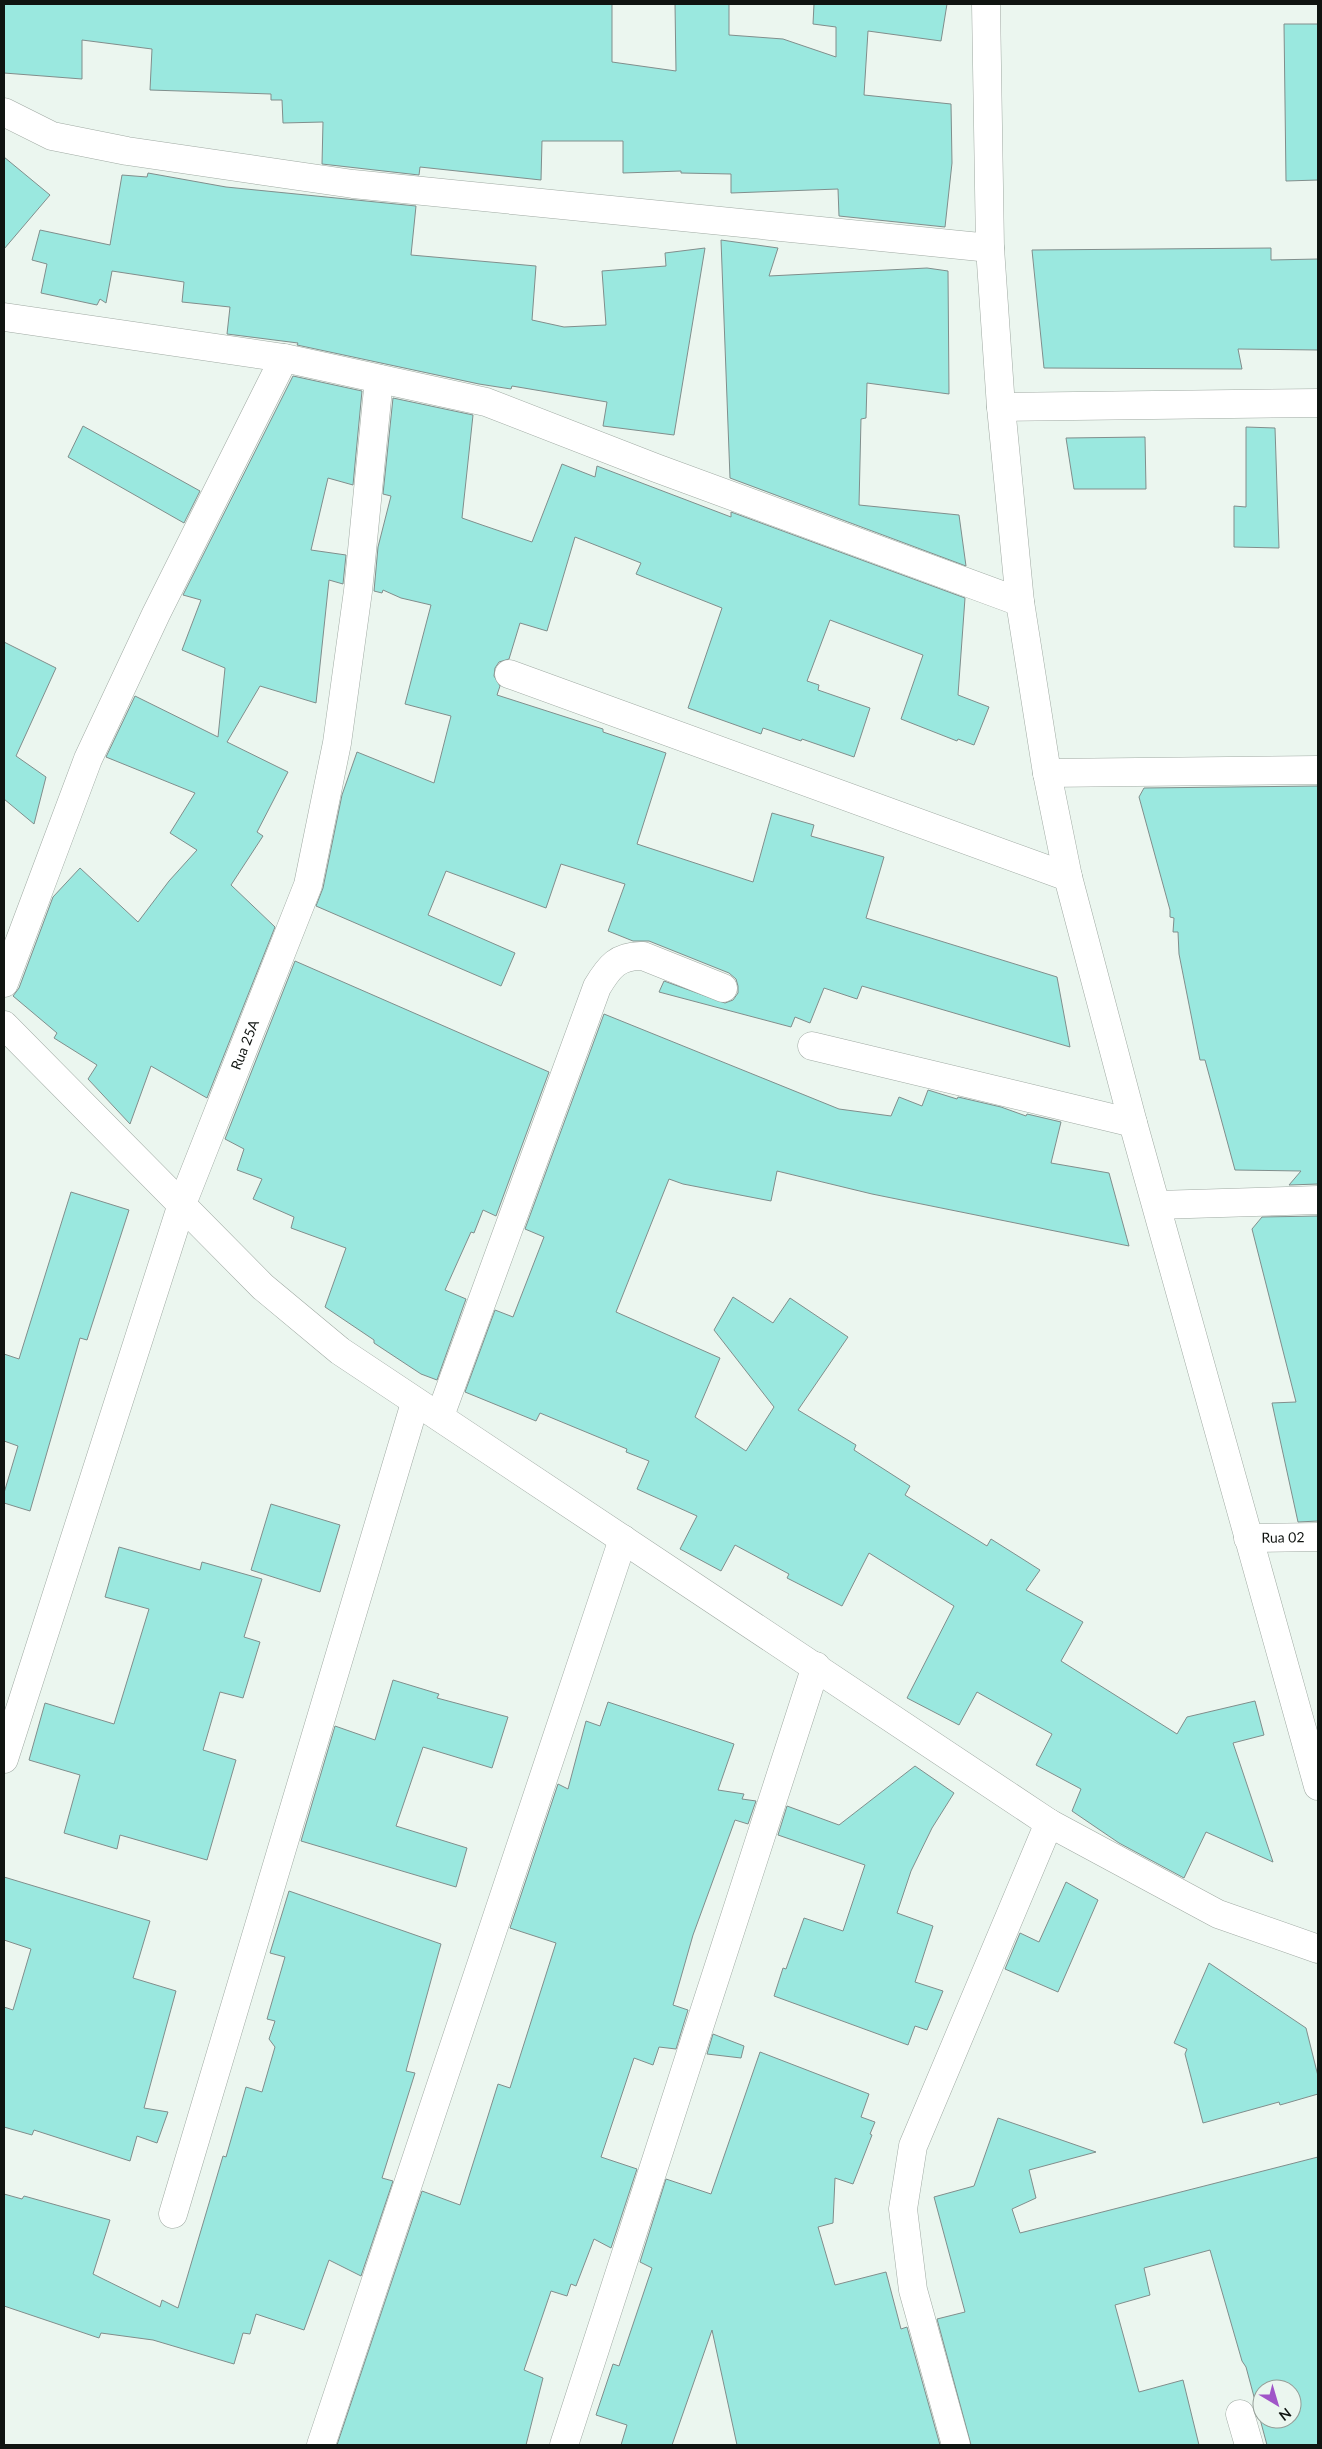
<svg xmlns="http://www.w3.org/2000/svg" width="1322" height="2449" viewBox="0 0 1322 2449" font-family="Lato,sans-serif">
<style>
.building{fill:#9ae8df;stroke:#818e8c;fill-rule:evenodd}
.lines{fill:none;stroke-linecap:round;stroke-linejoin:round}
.minor-casing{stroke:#a0aaa3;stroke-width:29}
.tertiary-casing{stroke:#a0aaa3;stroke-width:29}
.minor{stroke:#fff;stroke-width:28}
.tertiary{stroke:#fff;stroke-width:28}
.labels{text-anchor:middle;stroke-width:5;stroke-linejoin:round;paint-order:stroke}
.street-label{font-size:14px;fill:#101411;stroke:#ebf6ef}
</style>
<rect width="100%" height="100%" fill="#ebf6ef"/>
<!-- building -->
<path class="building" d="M4,4H612V62L676,71L675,4H729V35L783,39L836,57V27L813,24L814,4H947L941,41L868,31L864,95L951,104L952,163L945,227L839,216L838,189L731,193V174L681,173V171L623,173V141H542L541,180L420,167L419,175L322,164L323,122L283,123L282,100H271V94L150,90L152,49L82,40V79L4,73Z
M1284,24H1318V180L1286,181Z
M4,157L50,195L4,249Z
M148,173L226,187L416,206L411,255L536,266L532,320L564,327L606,325L602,271L666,266L665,253L705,248L674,435L603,426L607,402L512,386L511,389L479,384L297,345L298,343L227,334L230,307L182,302L184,282L112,271L106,303L100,299L97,305L41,293L47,264L32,260L40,230L110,245L122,175L147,177Z
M721,240L778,248L769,276L927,268L948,271L949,394L867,383L866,418L861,419L859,505L959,515L966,566L730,478Z
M1271,248V260L1318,259V350L1238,349L1242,369L1044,368L1032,250Z
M293,376L362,391L353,485L328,478L311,550L346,555L343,584L329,580L316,703L260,686L227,742L288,772L257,832L263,836L231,885L275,927L207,1098L151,1066L130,1124L88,1079L97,1065L54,1038L57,1033L13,996L19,988L53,897L80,868L138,922L169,881L197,850L170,833L195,793L106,757L135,696L218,737L225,668L182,650L201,600L183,595Z
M393,398L473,415L462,518L482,525L532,542L562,464L595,477L597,466L731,517V512L965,598L958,695L989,707L974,745L958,739L957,741L901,719L923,655L830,620L807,681L819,685L818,690L870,708L854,757L802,739L801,741L763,728L761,734L688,708L722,608L636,574L641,563L575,537L547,631L520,623L509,659L499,662L495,668L494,676L500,686L497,695L603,729V732L666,753L637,844L753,882L772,813L814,825L811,836L884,857L866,918L1057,977L1070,1047L862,986L857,999L824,988L810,1023L795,1017L791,1027L659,992L664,981L725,1003L733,1000L738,993V986L736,979L729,973L649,941H633L608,931L625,884L561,864L546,908L446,871L428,915L515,953L501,986L316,906L323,888L342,795L357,752L434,783L451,716L405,704L431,605L401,598L383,590L382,593L374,591L378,547L391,496L383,494Z
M83,426L200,491L184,523L68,457Z
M1246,427L1275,428L1279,548L1234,547V506L1246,507Z
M1145,437L1146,489H1074L1066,438Z
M4,642L56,668L16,756L46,777L34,824L4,799Z
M1318,786V1184L1289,1185L1301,1171L1235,1170L1205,1060H1200L1179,954L1178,932H1173L1174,918L1170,917V910L1139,797L1144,788Z
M295,961L549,1072L496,1216L483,1210L474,1233L471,1232L445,1290L466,1299L437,1380L421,1374L374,1343V1340L325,1307L346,1248L291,1228L294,1217L253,1199L262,1179L237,1170L244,1149L225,1139Z
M604,1014L839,1109L891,1116L899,1097L922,1106L928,1090L957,1099L958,1097L1001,1107L1026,1116L1027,1114L1061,1122L1051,1163L1109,1173L1129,1246L872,1194L777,1171L771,1201L683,1184L669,1179L616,1312L720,1358L695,1417L746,1451L774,1407L714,1330L733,1297L773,1323L790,1298L848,1337L798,1410L856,1445L854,1450L910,1486L905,1495L987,1546L991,1539L1040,1570L1026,1590L1083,1622L1061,1661L1177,1734L1187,1717L1255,1701L1264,1735L1233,1743L1273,1862L1206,1832L1184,1878L1119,1843L1072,1811L1081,1789L1036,1765L1052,1734L977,1692L959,1725L907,1698L954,1606L869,1553L842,1606L787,1578L789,1574L735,1545L721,1571L680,1549L697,1516L637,1489L649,1461L626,1452L627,1449L540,1413L536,1421L465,1392L495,1310L513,1317L544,1237L525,1229Z
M71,1192L129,1210L87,1340L80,1338L30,1511L4,1503V1493L18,1446L4,1441V1354L19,1359Z
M1318,1216V1521L1298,1522L1272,1403L1296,1402L1252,1229L1262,1217Z
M271,1504L340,1525L320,1592L251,1570Z
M119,1547L200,1570L202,1562L262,1579L244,1637L260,1642L243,1698L220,1692L203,1750L236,1760L207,1860L120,1835L117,1849L64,1833L80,1775L29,1760L45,1703L114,1724L149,1609L105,1597Z
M393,1680L439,1694L437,1698L508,1717L492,1768L423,1747L396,1826L467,1848L456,1887L301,1841L335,1726L375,1740Z
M608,1702L734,1744L718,1790L744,1794L742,1799L756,1801L748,1824L735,1820L693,1935L673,2005L688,2010L676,2049L659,2047L653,2065L634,2058L601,2157L637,2169L611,2248L594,2239L576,2286L571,2284L567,2296L551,2291L524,2370L543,2378L526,2445H337L422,2191L460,2205L498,2084L510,2088L556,1943L510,1928L558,1784L568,1789L586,1721L600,1726Z
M915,1766L954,1793L932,1828L911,1871L897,1913L933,1926L915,1982L943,1991L927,2030L915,2026L908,2045L774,1996L783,1968L786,1969L804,1918L843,1931L865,1865L778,1835L787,1806L839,1825Z
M4,1877L150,1921L133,1978L176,1991L144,2108L168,2112L157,2143L137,2136L130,2161L34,2130L32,2135L4,2127V2007L13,2010L31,1949L4,1940Z
M1066,1882L1098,1900L1058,1992L1005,1969L1020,1933L1039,1942Z
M289,1891L441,1944L406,2071L415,2073L382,2178L393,2181L361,2276L329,2260L304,2330L256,2314L250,2334L243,2333L234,2364L153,2340L101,2333L99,2338L4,2306V2194L22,2199L24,2196L110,2220L93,2274L160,2307L162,2300L178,2308L223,2156L226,2157L246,2087L262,2092L275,2047L269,2039L275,2021L267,2019L285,1957L270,1953Z
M1209,1963L1306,2028L1318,2076V2094L1280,2105L1279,2102L1203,2123L1185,2054L1187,2049L1174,2043Z
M713,2034L744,2046L741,2058L707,2054Z
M760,2052L869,2094L861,2117L875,2122L870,2134L872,2135L853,2184L835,2178L833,2223L818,2227L835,2285L886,2272L901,2329L907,2327L940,2445H737L712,2330L672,2445H621L627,2425L596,2415L613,2364L619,2366L652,2268L640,2262L666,2179L711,2194Z
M998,2118L1096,2152L1029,2170L1036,2198L1012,2209L1020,2233L1318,2157V2445H1267L1246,2367L1242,2361L1210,2250L1144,2268L1150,2295L1115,2305L1139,2392L1183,2380L1199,2445H971L937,2319L965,2312L934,2197L974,2186ZM1262,2389H1292V2419H1262Z"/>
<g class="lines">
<defs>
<g id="minor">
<path d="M4,112L52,136L127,151L353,184L990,248"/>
<path d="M4,317L284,358L486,402L656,468L1020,602"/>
<path d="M1001,407L1318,403"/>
<path d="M509,674L1068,877"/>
<path d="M1047,773L1318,770"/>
<path d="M4,983L88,759L156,614L284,358"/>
<path d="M4,1025L263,1287L340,1351L1049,1823L1218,1914L1318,1949"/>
<path d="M812,1046L1133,1123"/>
<path d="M1157,1205L1318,1200"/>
<path d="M440,1416L597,987C609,967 618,955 643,956L723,988"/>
<path id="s1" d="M1248,1538L1318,1537"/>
<path id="s2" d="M4,1759L182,1204L308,885L337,743L358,591L379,379"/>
<path d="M173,2214L415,1403"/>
<path d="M1240,2414L1249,2445"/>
<path d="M321,2445L623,1539"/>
<path d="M564,2445L816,1666"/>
<path d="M956,2445L913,2290L903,2209L913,2146L1049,1823"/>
</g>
<path id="tertiary" d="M986,4L990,248L1001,407L1020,602L1047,773L1068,877L1133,1123L1318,1786"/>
</defs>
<!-- minor casing -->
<use href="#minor" class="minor-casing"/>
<!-- tertiary casing -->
<use href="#tertiary" class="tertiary-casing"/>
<!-- minor -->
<use href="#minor" class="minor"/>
<!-- tertiary -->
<use href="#tertiary" class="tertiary"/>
</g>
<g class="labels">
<!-- street labels -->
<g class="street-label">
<text dy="5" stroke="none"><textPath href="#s2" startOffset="754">Rua 25A</textPath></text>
<text dy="5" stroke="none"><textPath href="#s1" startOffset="35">Rua 02</textPath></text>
</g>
</g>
<!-- border -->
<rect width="1322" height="2449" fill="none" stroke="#101411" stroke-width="10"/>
<!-- north arrow -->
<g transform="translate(1277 2404) rotate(142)"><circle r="24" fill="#ebf6ef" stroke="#939c96"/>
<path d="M0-4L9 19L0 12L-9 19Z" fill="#a055c8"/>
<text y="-8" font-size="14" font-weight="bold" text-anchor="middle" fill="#101411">N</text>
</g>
</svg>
